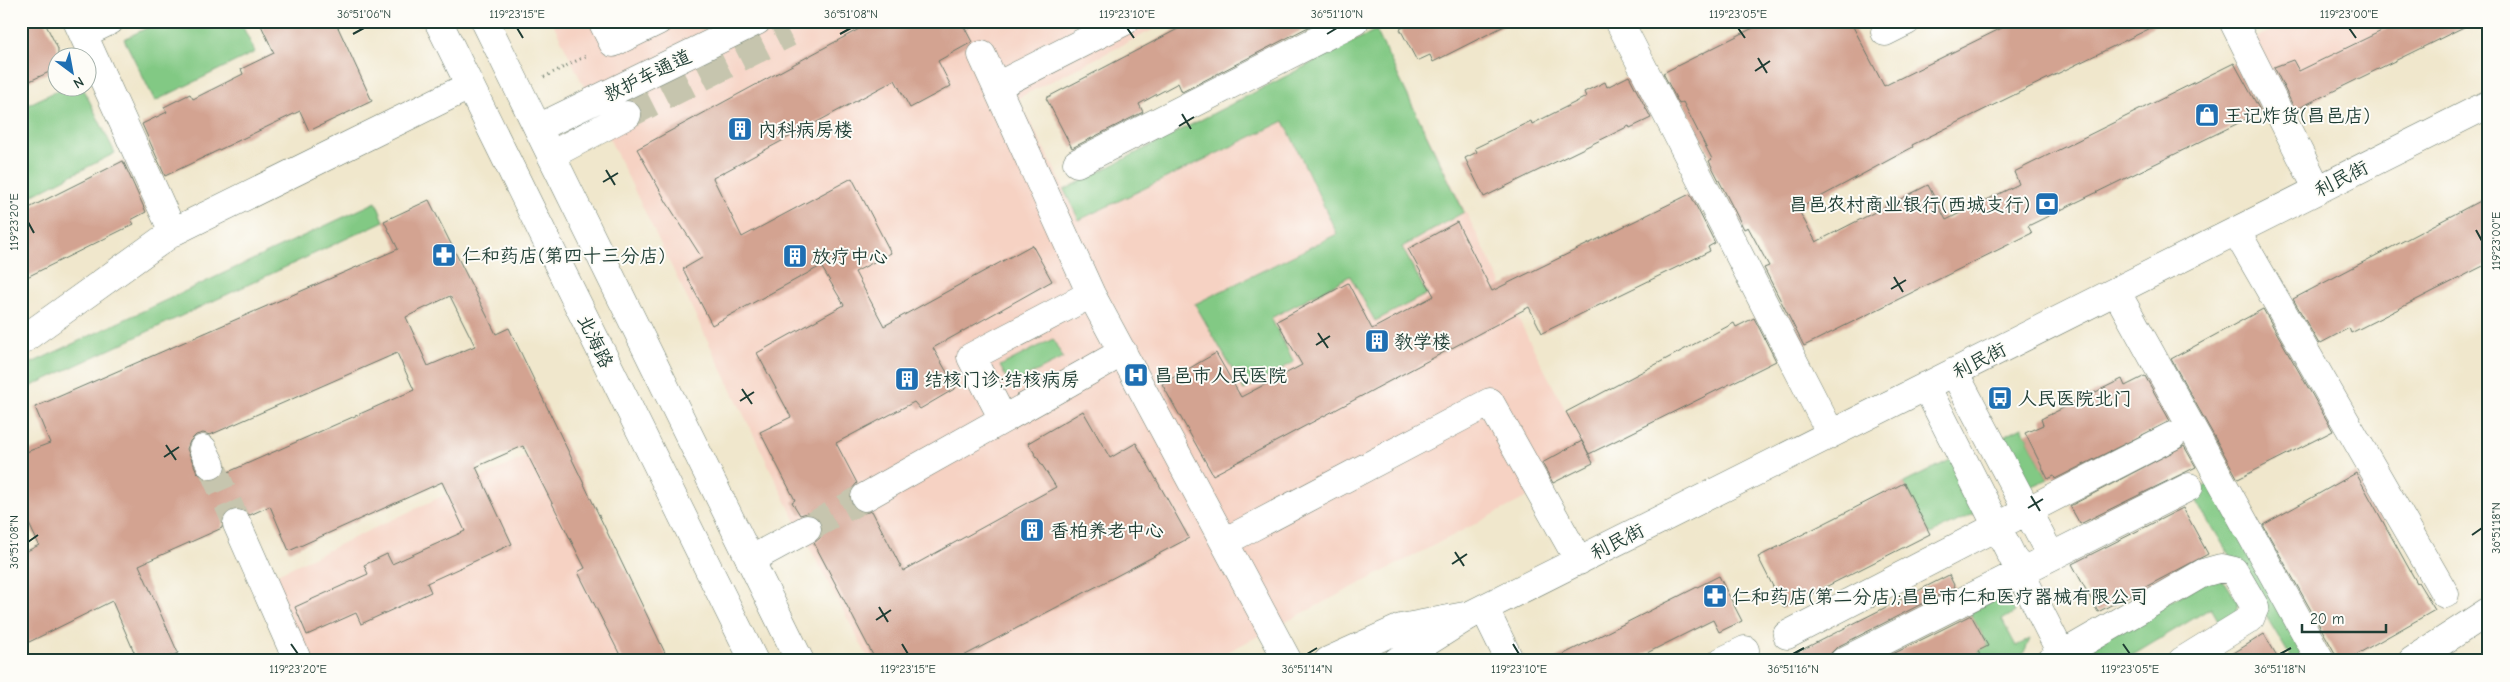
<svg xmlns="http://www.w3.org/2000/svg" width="2510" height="682" viewBox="0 0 2510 682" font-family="'Comic Neue','LXGW WenKai TC',sans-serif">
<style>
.built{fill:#f6d2c3}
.green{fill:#82c984;stroke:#50835c}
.building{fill:#d3a391;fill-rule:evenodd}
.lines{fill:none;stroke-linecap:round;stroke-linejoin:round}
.minor-tunnel{stroke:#c6c5ae;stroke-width:28;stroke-dasharray:28 14;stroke-linecap:butt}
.minor-casing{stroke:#687869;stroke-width:29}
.major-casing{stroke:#687869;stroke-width:29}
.path{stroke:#687869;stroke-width:3;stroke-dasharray:1 4;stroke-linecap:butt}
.minor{stroke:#fff;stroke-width:28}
.major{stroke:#fff;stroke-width:28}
.ticks{fill:none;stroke:#1f3d34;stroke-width:2}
.labels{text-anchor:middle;stroke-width:4;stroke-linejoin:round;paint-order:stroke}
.street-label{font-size:19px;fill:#1f3d34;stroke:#fdfcf7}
.poi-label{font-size:19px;fill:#1f3d34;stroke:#fdfcf7;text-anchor:start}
.neatline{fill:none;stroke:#1f3d34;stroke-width:2}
.ticks-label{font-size:12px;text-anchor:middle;fill:#1f3d34}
</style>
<rect width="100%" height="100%" fill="#fdfcf7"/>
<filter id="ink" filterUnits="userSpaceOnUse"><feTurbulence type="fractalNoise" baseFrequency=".02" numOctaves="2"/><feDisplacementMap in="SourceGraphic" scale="10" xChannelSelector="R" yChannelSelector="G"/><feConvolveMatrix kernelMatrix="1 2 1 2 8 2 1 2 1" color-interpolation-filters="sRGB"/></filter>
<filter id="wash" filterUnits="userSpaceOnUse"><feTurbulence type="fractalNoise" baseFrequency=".0096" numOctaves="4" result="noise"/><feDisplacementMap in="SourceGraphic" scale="20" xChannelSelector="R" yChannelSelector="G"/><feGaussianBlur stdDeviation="1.12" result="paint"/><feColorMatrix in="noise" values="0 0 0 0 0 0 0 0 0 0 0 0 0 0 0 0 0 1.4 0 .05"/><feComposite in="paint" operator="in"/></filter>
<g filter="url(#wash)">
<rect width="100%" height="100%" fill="#f0e7cc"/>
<!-- built -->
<path class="built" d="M552,21H1170L1018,98L1065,190L1376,30L1528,338L1593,463L1210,661H870L797,524Z
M2290,21H2476L2293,111L2254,39Z
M563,439L669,661H309L273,576Z"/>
<!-- green -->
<path class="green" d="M161,21H240L255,52L155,101L124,39Z
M1376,30L1464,212L1402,247L1427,294L1375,321L1350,276L1271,318L1294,362L1244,390L1195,304L1337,234L1284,121L1079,220L1064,190Z
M63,88H83L115,153L21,201V108Z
M376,202L384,221L21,391V368Z
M1053,339L1063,358L1010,385L1000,366Z
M2022,427L2048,479L2024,490L1998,439Z
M1952,459L1978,512L1930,534L1904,483Z
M2211,482L2312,661H2293L2193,495Z
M2212,578L2225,582L2238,602L2235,616L2221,625L2211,608L2123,661H2088L2086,657L2090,646Z
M1999,595L2007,596L2015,612L2002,620L2016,646L2030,639L2025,651L2016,661H1983L1978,651L1988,645L1970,613Z"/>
<g id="blocks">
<!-- building -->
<path class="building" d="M21,21H44L58,49V68L21,85Z
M259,21H335L372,101L309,131L300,111L165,176L142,124L167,112L164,107L190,94L193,99L243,74L241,69L274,53Z
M854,21H961L972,42L938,61L951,86L910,108L895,80L713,178L742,237L852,178L891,253L855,272L884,326L1032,245L1052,281L933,348L956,388L920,409L914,402L836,443L857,483L852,489L849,496L852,505L857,511L864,513L872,511L903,571L1056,487L1028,443L1083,411L1110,458L1136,443L1189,538L954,661H876L814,543L821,537L823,529L821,522L815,515L807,513L800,515L792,502L795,500L760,432L791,417L757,353L844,305L821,266L712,325L683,269L702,258L667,203L637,149L859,29Z
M1193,21H1320L1182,92L1178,83L1139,104L1143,112L1072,148L1046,98Z
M1415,21H1514L1433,62L1430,55L1417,61L1400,29Z
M1767,21H1850L1884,86L2016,21H2165L1912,145L1913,147L1798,209L1816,242L1928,185L1946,220L2019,184L2014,172L2234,63L2261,112L2028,226L2032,233L1804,346L1764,268L1769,266L1748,227L1744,229L1709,161L1712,159L1683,102L1679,104L1663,73Z
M2402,21H2476L2295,110L2274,67L2293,60L2299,71Z
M1629,76L1651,118L1630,128L1629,126L1484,197L1465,158L1477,152L1475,148L1531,121L1532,124L1586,97L1584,92L1605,82L1607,87Z
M123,161L146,212L131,220L134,224L21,280V212Z
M1690,194L1715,243L1708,247L1710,251L1542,333L1529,307L1213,475L1162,384L1216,353L1241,397L1302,365L1277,321L1348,283L1372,329L1434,296L1408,249L1457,222L1492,291Z
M2489,196V263L2351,333L2349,328L2319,344L2293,299Z
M429,200L496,334L509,328L669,661H623L578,572L585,568L523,446L476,467L512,544L427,583L431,592L361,624L356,613L307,635L295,607L368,574L364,565L387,554L392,564L465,531L442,482L289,551L270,506L250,515L239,509L231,510L224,515L222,528L139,565L178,653L160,661H138L112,601L21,646V554L39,545L21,507V454L50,443L35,407L398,249L384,221ZM450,296L475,346L428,366L406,317ZM397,353L414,390L226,473L225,471L218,479L211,481L203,478L197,472L187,449L190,441L196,435L203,433L210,435Z
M2263,309L2333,431L2238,479L2171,359Z
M1754,318L1776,361L1589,454L1566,412L1734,323L1736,327Z
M2145,376L2170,421L2055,479L2054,476L2048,479L2025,433L2043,425L2041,419L2122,379L2125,386Z
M1582,441L1593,463L1553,483L1542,463Z
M2184,446L2196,467L2080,524L2070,506Z
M2356,473L2417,583L2418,582L2435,610L2345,661H2337L2335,653L2263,525Z
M1904,483L1930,534L1784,608L1758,557Z
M2183,508L2208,554L2098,612L2072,564Z
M1949,575L1955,587L1837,647L1831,653L1828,661H1780Z
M1719,576L1742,621L1719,632L1713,620L1631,661H1550Z
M1971,615L1988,646L1978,651L1983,661H1879Z
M2264,634L2280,661H2221Z"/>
</g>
</g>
<g filter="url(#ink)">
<use href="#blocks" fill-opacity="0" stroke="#687869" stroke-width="1"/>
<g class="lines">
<!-- minor-tunnel -->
<path class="minor-tunnel" d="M627,115L789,33
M211,465L237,524
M807,529L865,497"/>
<defs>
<path id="minor" d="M77,21L173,232
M602,21L613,43L658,21
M1619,21L1831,434
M2233,21L2318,190
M1885,32L1907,21
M83,34L110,21
M982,55L1091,294L1288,661
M997,86L1125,21
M538,128L757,21
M551,155L627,115
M1077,163L1355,21
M2236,231L2445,594
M2116,291L2321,661
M21,341L173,232L469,86
M1954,372L2051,556
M1926,386L2065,661
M1003,419L971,357L1091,294
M203,449L211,465
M865,497L1123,352
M237,524L296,657
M1226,541L1490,402L1579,561
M750,560L807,529
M1484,608L1510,661
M1470,615L2489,104
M1787,635L2172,436
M1722,661L1745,650
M1844,661L2189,487
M2051,661L2203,573L2221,568L2234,571L2255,607L2250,619L2182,661
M2412,661L2489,611"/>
<path id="major" d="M438,21L754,661
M485,21L800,661
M1328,661L1401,628L1470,615L1397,661"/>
</defs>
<!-- minor casing -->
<use href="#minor" class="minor-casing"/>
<!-- major casing -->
<use href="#major" class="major-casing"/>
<!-- path -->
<path class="path" d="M964,21L969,30
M544,77L588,55"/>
<!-- minor -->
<use href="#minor" class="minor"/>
<!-- major -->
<use href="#major" class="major"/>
</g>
</g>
<!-- ticks -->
<path class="ticks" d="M517,28L523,38M1127,28L1134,38M1738,28L1745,38M2349,28L2356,38M353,34L364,28M840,34L851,28M1327,34L1337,28M1758,58L1767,73M1755,71L1770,61M1182,114L1191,129M1179,126L1194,117M606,170L615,185M603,182L618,173M28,222L34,233M2476,230L2482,241M1894,277L1903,292M1891,289L1906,280M1318,333L1328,348M1316,345L1330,336M742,389L752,404M740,401L754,392M166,445L176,460M164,457L179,447M2031,496L2040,511M2028,508L2043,499M2472,535L2482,528M28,542L38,535M1455,552L1464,566M1452,564L1467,554M879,607L888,622M876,620L891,610M291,644L298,654M902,644L908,654M1513,644L1519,654M2123,644L2130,654M1307,654L1317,648M1793,654L1804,648M2280,654L2291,648"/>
<!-- icons -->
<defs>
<symbol id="shop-square" viewBox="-11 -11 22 22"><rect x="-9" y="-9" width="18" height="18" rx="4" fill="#1f6fb2" stroke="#fdfcf7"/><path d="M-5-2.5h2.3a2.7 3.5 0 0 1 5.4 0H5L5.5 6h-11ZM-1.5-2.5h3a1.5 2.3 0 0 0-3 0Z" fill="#fff"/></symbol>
<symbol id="building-square" viewBox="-11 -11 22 22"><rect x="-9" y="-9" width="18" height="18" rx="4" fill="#1f6fb2" stroke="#fdfcf7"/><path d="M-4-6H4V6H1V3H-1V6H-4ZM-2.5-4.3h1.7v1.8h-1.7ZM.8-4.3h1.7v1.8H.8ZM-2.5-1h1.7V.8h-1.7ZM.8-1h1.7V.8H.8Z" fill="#fff"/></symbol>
<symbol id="bank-square" viewBox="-11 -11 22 22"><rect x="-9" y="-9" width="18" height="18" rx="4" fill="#1f6fb2" stroke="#fdfcf7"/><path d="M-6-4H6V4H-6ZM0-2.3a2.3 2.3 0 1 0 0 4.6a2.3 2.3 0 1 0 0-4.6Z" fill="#fff"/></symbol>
<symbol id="pharmacy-square" viewBox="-11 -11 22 22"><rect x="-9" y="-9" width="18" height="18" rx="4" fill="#1f6fb2" stroke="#fdfcf7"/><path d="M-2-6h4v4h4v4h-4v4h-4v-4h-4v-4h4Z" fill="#fff"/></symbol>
<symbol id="hospital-square" viewBox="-11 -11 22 22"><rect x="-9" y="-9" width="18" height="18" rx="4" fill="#1f6fb2" stroke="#fdfcf7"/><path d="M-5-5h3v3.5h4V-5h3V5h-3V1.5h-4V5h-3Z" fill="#fff"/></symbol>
<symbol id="bus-square" viewBox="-11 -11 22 22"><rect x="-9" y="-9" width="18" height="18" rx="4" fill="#1f6fb2" stroke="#fdfcf7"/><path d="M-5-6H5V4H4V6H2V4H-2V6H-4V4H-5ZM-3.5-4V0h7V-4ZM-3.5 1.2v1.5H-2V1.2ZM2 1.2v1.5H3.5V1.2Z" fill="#fff"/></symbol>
</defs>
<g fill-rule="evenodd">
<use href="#shop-square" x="2193" y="101" width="28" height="28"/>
<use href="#building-square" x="726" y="115" width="28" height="28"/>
<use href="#bank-square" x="2033" y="190" width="28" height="28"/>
<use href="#pharmacy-square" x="430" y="241" width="28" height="28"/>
<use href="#building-square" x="781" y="242" width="28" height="28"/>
<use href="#building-square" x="1363" y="327" width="28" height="28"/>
<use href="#hospital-square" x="1122" y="361" width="28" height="28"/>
<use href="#building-square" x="893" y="365" width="28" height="28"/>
<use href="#bus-square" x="1986" y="384" width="28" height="28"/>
<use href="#building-square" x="1018" y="516" width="28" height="28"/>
<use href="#pharmacy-square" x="1701" y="582" width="28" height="28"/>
</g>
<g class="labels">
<!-- street labels -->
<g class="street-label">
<text transform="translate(647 75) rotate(-26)" y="7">救护车通道</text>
<text transform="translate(2341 178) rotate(-27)" y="7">利民街</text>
<text transform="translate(596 341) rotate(64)" y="7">北海路</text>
<text transform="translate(1979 360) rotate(-27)" y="7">利民街</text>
<text transform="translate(1617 541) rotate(-27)" y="7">利民街</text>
</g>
<!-- poi labels -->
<g class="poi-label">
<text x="2224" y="122">王记炸货(昌邑店)</text>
<text x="758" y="136">内科病房楼</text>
<text x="2030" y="211" text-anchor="end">昌邑农村商业银行(西城支行)</text>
<text x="462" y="262">仁和药店(第四十三分店)</text>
<text x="812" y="263">放疗中心</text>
<text x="1394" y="348">教学楼</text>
<text x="1154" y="382">昌邑市人民医院</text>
<text x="924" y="386">结核门诊;结核病房</text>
<text x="2018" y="405">人民医院北门</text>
<text x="1050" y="537">香柏养老中心</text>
<text x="1732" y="603">仁和药店(第二分店);昌邑市仁和医疗器械有限公司</text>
</g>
</g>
<!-- margin -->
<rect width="2510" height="682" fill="none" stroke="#fdfcf7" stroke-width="55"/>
<!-- north arrow -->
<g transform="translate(72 72) rotate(148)"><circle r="24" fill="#fdfcf7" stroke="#a4b0a9"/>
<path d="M0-4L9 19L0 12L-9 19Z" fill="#1f6fb2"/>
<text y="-8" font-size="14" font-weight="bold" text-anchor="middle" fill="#1f3d34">N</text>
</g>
<!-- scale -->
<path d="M2302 624v8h84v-8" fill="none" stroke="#1f3d34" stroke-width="2.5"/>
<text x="2310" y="624" font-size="15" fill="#1f3d34" stroke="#fdfcf7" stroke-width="4" paint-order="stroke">20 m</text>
<rect x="28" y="28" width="2454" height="626" class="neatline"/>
<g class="ticks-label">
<text x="364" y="18">36°51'06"N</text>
<text x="517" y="18">119°23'15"E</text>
<text x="851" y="18">36°51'08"N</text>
<text x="1127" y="18">119°23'10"E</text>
<text x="1337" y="18">36°51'10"N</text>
<text x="1738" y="18">119°23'05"E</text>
<text x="2349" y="18">119°23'00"E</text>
<text transform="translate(14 222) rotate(-90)" y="4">119°23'20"E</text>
<text transform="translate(2496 241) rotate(-90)" y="4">119°23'00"E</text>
<text transform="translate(2496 528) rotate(-90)" y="4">36°51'18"N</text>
<text transform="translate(14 542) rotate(-90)" y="4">36°51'08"N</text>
<text x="298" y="673">119°23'20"E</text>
<text x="908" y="673">119°23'15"E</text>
<text x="1307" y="673">36°51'14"N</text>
<text x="1519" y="673">119°23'10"E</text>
<text x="1793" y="673">36°51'16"N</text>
<text x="2130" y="673">119°23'05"E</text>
<text x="2280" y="673">36°51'18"N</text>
</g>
</svg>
